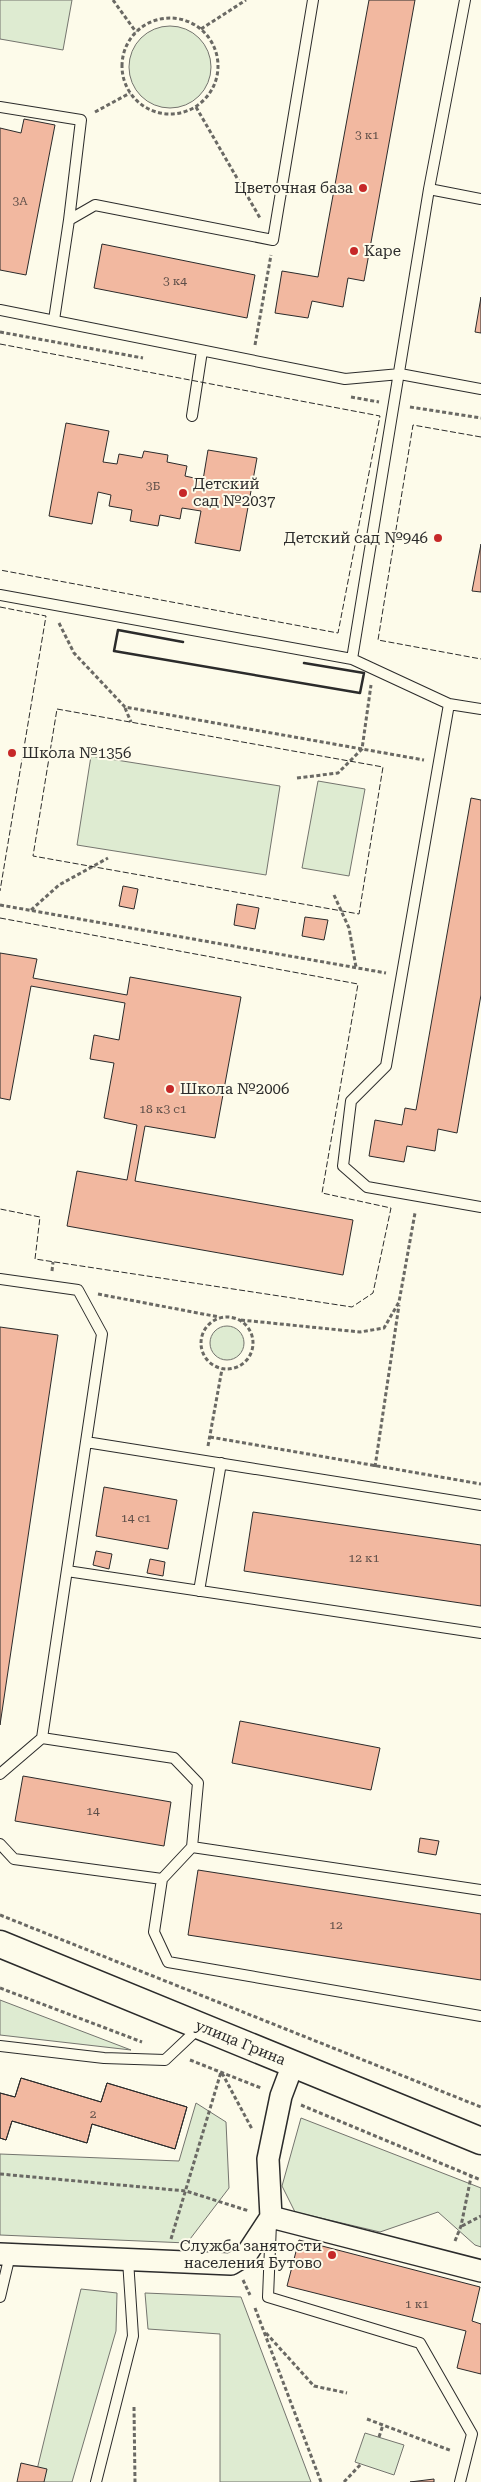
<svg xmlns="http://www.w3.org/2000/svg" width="481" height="2482" viewBox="0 0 481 2482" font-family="'Roboto Serif',serif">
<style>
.green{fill:#deebd1;stroke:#74746e}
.building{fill:#f2b8a0;stroke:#2b2b2b}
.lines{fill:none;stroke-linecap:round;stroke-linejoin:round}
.service-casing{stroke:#2b2b2b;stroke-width:12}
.minor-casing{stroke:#2b2b2b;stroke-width:24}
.tertiary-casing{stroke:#2b2b2b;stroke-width:29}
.path{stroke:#6a6964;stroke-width:3;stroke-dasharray:4 2.5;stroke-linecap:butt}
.service{stroke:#fdfbea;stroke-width:10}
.minor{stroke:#fdfbea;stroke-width:21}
.tertiary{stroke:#fdfbea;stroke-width:26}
.fence{stroke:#2b2b2b;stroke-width:1;stroke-dasharray:6 2.5;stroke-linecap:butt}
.wall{stroke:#2b2b2b;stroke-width:2.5}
.poi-dot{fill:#c62828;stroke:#fdfbea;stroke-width:2}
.labels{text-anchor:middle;stroke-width:4;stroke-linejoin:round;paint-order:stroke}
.number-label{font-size:12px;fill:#5d4e48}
.poi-label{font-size:15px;fill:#2b2b2b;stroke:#fdfbea;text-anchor:start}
.street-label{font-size:15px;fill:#2b2b2b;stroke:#fdfbea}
</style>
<rect width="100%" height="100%" fill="#fdfbea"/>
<!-- green -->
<path class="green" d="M0,0H72L63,50L0,39Z
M129 67a41 41 0 1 1 82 0a41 41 0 1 1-82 0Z
M91,756L280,786L266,875L77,845Z
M318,781L365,789L349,876L302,868Z
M210 1343a17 17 0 1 1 34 0a17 17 0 1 1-34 0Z
M0,2000L131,2050L0,2035Z
M196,2103L226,2122L229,2188L187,2243L0,2235V2154L179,2161Z
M301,2118L481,2188V2247L475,2245L438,2212L380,2232L295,2212L282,2186Z
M81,2289L117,2293L116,2331L72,2482H34Z
M145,2293L241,2297L311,2482H220V2334L148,2329Z
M365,2433L404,2445L394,2475L355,2462Z"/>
<!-- building -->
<path class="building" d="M369,0H415L364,281L348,278L343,307L312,301L308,318L275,313L282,271L318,277Z
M24,119L55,125L26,275L0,270V128L21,133Z
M102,244L255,275L247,318L94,288Z
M481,297V333L475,332Z
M66,423L109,431L103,462L117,464L119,454L142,458L144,451L168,455L167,462L187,466L185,476L203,480L208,450L257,458L240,551L195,543L201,511L182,508L180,519L160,515L158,526L130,521L132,510L109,506L111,495L98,492L92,524L49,516Z
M481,544V592L472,591Z
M471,798L481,800V995L457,1133L438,1129L435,1151L407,1146L404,1162L369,1156L375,1120L402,1125L405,1108L416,1110Z
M123,886L138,889L134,909L119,906Z
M237,904L259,908L255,929L234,925Z
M305,917L328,920L324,940L302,936Z
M0,953L37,959L33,978L127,995L130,977L241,997L215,1138L145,1126L135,1181L353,1220L343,1275L67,1226L77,1171L127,1180L137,1125L104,1118L114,1063L90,1059L94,1035L119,1040L125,1003L31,986L10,1100L0,1098Z
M0,1327L58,1335L0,1725Z
M104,1487L177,1500L168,1549L96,1536Z
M253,1512L481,1545V1606L244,1571Z
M96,1551L112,1554L109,1569L93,1565Z
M150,1559L165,1562L163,1576L147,1573Z
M240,1721L380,1748L371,1790L232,1763Z
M23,1776L171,1802L164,1846L15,1821Z
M420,1838L439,1841L436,1855L418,1852Z
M198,1870L481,1914V1980L188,1935Z
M21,2078L101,2102L107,2083L187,2107L175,2149L92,2124L87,2143L12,2121L6,2140L0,2138V2093L15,2097Z
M21,2078L101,2102L107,2083L187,2107L175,2149L92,2124L87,2143L12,2121L6,2140L0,2138V2093L15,2097Z
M299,2240L480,2287L472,2321L481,2324V2374L457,2368L466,2331L287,2286Z
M21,2463L47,2469L44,2482H17Z
M434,2479V2482H410Z"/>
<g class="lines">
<defs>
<path id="service" d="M0,107L81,120L69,220
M429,189L481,199
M0,310L345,379L400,374L481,389
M54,320L69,220L95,205L273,240L313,0
M192,416L202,351
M0,595L352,659L449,704L481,709
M352,659L429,189L465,0
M449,704L386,1066L351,1101L343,1166L367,1187L481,1207
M0,1279L78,1290L102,1334L42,1738L0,1774
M86,1442L481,1505
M67,1571L481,1633
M199,1591L221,1463
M0,1844L14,1859L162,1879L192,1847L198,1783L174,1758L42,1738
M192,1847L481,1890
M162,1879L154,1932L168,1962L481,2016
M0,2046L104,2058L165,2060L200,2027
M271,2223L268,2297L420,2343L472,2434L460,2482
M0,2297L10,2255
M96,2482L133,2336L128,2260"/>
<path id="minor" d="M271,2217L268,2159L281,2096L293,2064
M0,2254L231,2264L246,2255L271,2217L481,2271"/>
<g id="tertiary">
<path id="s1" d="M0,1944L481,2141"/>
</g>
</defs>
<!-- service casing -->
<use href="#service" class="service-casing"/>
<!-- minor casing -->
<use href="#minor" class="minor-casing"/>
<!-- tertiary casing -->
<use href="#tertiary" class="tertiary-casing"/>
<!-- path -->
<path class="path" d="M113,0L136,32
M122 66a48 48 0 1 1 96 0a48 48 0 1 1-96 0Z
M201,29L246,0
M196,107L260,218
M95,112L130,93
M0,332L143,358
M255,345L271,255
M351,397L379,402
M410,407L481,418
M59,623L74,653L125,707L424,760
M125,708L131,722
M297,778L338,773L362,749L371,685
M334,895L349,928L356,967
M0,905L386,973
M31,910L59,885L108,858
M52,1271L53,1262
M98,1294L219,1317
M201 1343a26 26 0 1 1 52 0a26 26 0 1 1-52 0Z
M241,1320L360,1332L384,1328L399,1302L415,1213
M210,1437L481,1484
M208,1446L222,1369
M375,1467L399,1305
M0,1915L481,2107
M0,1988L142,2042
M190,2060L261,2088
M222,2073L252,2129
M301,2105L481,2180
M0,2174L186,2191L249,2211
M462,2226L481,2216
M171,2239L221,2072
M455,2241L461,2226L471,2177
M243,2280L250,2295
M255,2308L321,2482
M266,2333L314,2386L347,2393
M134,2407L135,2482
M367,2419L452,2451
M379,2437L383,2425
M344,2482L361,2464"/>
<!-- service -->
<use href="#service" class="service"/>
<!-- minor -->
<use href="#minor" class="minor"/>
<!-- tertiary -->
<use href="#tertiary" class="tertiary"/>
<!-- fence -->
<path class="fence" d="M0,344L380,416L338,633L0,570
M481,437L413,425L378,640L481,659
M0,607L46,616L0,891
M57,709L383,767L359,914L33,856Z
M0,918L358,984L322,1193L391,1208L373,1293L352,1307L35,1259L40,1217L0,1209"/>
<!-- wall -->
<path class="wall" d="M183,642L118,630L114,651L360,693L364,673L304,663"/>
</g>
<!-- markers -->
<g class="poi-dot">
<circle cx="363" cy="188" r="5"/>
<circle cx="354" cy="251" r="5"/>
<circle cx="183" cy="493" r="5"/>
<circle cx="438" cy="538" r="5"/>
<circle cx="12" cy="753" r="5"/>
<circle cx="170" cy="1089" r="5"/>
<circle cx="332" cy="2255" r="5"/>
</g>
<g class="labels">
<!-- number labels -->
<g class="number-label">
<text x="367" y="139">3 к1</text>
<text x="20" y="205">3А</text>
<text x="175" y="285">3 к4</text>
<text x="153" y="490">3Б</text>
<text x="163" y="1113">18 к3 с1</text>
<text x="136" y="1522">14 с1</text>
<text x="364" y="1562">12 к1</text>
<text x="93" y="1815">14</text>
<text x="336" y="1929">12</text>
<text x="93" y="2118">2</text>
<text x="417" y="2308">1 к1</text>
</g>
<!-- poi labels -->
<g class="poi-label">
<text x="353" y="193" text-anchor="end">Цветочная база</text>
<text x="364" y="256">Каре</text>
<text x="193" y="489">Детский<tspan x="193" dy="17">сад №2037</tspan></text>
<text x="428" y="543" text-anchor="end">Детский сад №946</text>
<text x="22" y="758">Школа №1356</text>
<text x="180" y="1094">Школа №2006</text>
<text x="322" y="2251" text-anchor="end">Служба занятости<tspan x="322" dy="17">населения Бутово</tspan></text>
</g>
<!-- street labels -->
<g class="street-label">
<text dy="5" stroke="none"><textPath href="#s1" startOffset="260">улица Грина</textPath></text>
</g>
</g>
</svg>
